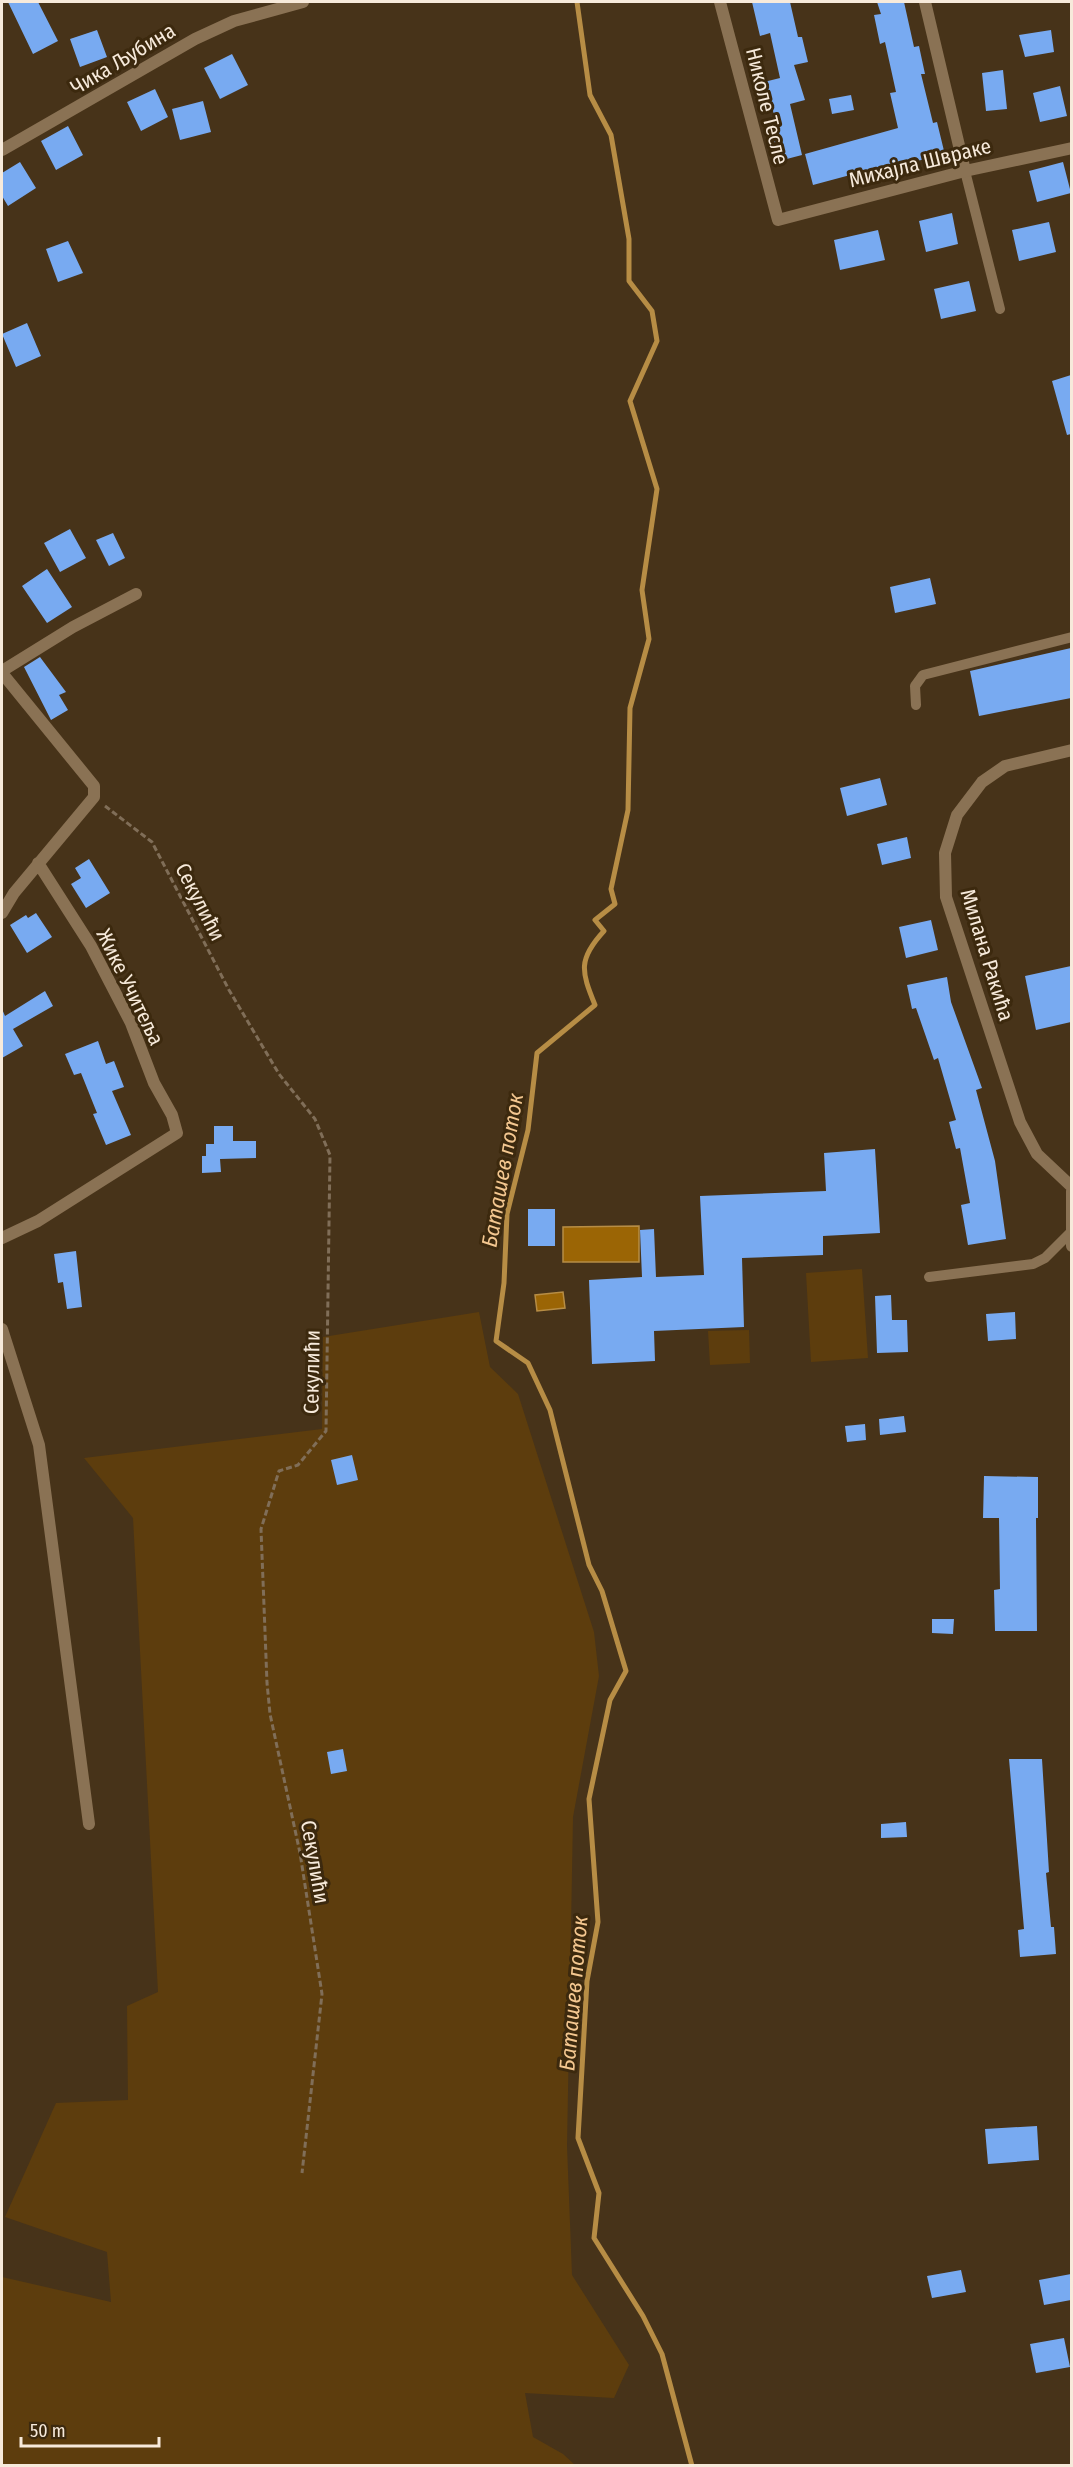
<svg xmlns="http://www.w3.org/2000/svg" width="1073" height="2467" viewBox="0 0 1073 2467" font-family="'Fira Sans Condensed',sans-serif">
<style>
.green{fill:#5d3d0d}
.water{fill:#9b6505;stroke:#b78d45;stroke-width:1.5}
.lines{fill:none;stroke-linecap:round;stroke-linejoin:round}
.stream{stroke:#b78d45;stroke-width:5}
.building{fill:#78aaf1}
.path{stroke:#806e58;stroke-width:3;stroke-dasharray:6 3;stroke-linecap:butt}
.lane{stroke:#8a7254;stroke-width:10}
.street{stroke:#8a7254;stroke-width:12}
.labels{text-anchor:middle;stroke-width:6;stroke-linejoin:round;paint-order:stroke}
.street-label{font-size:21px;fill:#f7eadb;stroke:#3c290e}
.water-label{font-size:22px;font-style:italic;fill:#f4c790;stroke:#3c290e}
</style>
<rect width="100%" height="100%" fill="#473319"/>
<!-- green -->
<path class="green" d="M862,1269L868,1358L811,1362L806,1273Z
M479,1312L490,1367L518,1394L594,1632L599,1676L573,1817L567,2146L572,2275L629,2365L614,2398L525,2393L533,2437L563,2454L575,2465L2,2466V2277L111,2302L107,2252L5,2217L56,2103L128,2100L127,2006L158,1992L133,1518L84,1458L322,1429L323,1337Z
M749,1330L750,1363L710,1365L708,1331Z"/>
<!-- water -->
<path class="water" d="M639,1226V1262H563V1227Z
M563,1292L565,1308L537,1311L535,1295Z"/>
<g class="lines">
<!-- stream -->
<path class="stream" d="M577,2L590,95L611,135L629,239V281L652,311L657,341L630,401L657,489L642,590L649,639L630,708L628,810L611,889L615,904L595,920L604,931C578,959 581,971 595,1005L537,1053L528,1130L507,1214L504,1283L496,1341L528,1363L550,1410L589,1565L602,1591L626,1671L610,1700L589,1799L598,1922L587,1981L578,2138L599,2193L594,2238L643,2316L662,2354L692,2466"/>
</g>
<!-- building -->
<path class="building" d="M8,2H38L58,41L33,54Z
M752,2H790L798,37H802L808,62L794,65L805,100L790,104L802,155L779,161L771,125L777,124L764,82L780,78L770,33L760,36Z
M877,2H904L914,47L919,46L925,74H921L933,123L937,122L945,155L907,163L906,160L813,185L805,154L898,128L890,93L896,92L885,42L880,44L874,15L881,14Z
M97,30L107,57L80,67L70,39Z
M1051,30L1054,52L1025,57L1019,35Z
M232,54L248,85L220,99L204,68Z
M1003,70L1007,109L986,111L982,73Z
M1060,86L1067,116L1040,122L1033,93Z
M155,89L168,117L141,131L127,102Z
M851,95L854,110L832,114L829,99Z
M203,101L211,132L180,140L172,109Z
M68,126L83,155L56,170L41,141Z
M20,162L36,188L8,206L2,196V173Z
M1063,162L1071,193L1037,202L1029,171Z
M952,213L958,244L926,252L919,221Z
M1049,222L1056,252L1019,261L1012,230Z
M878,230L885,260L840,270L834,240Z
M68,241L83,273L58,282L46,249Z
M969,281L976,311L941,319L934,289Z
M27,323L41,356L16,367L2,334Z
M1071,375V434L1067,435L1052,381Z
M70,529L86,558L60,572L44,543Z
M113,533L125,558L109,566L96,540Z
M47,569L72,607L47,623L22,586Z
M930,578L936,604L895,613L890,587Z
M1071,648V698L979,716L970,671Z
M40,657L66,692L59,695L68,710L51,720L24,667Z
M880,778L887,805L847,816L840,788Z
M907,837L911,858L882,865L877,844Z
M89,859L110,893L86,908L71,884L81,878L75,868Z
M36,913L52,937L27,953L10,925L26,915L28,918Z
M931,920L938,950L906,958L899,927Z
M1071,966V1022L1036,1030L1025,976Z
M947,977L951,1002L982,1088L976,1090L995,1161L1006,1239L968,1245L961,1205L970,1203L960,1148L956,1149L949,1122L956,1120L938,1058L934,1060L916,1008L912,1009L907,985Z
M45,991L53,1006L13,1029L23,1046L2,1058V1009L5,1016Z
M98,1041L106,1064L114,1061L124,1087L112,1091L131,1135L106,1145L93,1114L97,1113L81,1073L74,1075L65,1054Z
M214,1126H233V1141H256V1158L220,1159L221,1172L202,1173V1156H206V1144H214Z
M875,1149L880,1233L823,1236V1255L742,1258L744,1327L654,1331L655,1361L592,1364L589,1280L642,1277L640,1230L654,1229L656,1277L704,1275L700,1196L826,1191L824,1153Z
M528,1209H555V1246H528Z
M76,1251L82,1307L67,1309L63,1282L58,1283L54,1254Z
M891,1295L892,1320H907L908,1352L877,1353L875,1296Z
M1015,1312L1016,1339L988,1341L986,1314Z
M904,1416L906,1432L880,1435L879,1419Z
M865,1424L866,1440L847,1442L845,1426Z
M352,1455L358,1480L337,1485L331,1460Z
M984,1476L1038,1477V1518H1036L1037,1631H995L994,1590L1000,1589L999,1518H983Z
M932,1619H954L953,1634L932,1633Z
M343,1749L347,1771L331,1774L327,1752Z
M1009,1759H1042L1049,1872L1046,1873L1051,1927H1054L1056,1954L1020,1957L1018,1930L1024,1929Z
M906,1822L907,1837L881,1838V1824Z
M1037,2126L1039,2160L988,2164L985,2129Z
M961,2270L966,2292L932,2298L927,2276Z
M1071,2274V2300L1044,2305L1039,2280Z
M1064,2338L1070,2367L1036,2373L1030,2344Z"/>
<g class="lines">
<!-- path -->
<path class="path" d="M105,806L152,842L229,990L279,1074L315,1119L330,1155L326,1431L298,1465L279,1471L261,1529L267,1683L270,1714L300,1853L322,1994L302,2173"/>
<!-- lane -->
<path class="lane" d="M965,171L1000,309
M916,705L915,686L923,675L1072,637
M929,1277L1033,1264L1045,1258L1070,1233"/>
<!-- street -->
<path class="street" d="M720,2L778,220L965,171L1072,148
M925,2L965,171
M2,150L195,39L234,21L303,2
M2,671L73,627L136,594
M2,673L94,786V797L14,893L2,913
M1072,750L1005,766L982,782L957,815L945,853L946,897L1020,1122L1037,1154L1072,1187
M1072,1191V1246
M2,1238L38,1221L177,1133L172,1115L154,1083L131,1023L91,946L38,863
M2,1329L39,1445L89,1824"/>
</g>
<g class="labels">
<!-- street labels -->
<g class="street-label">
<text transform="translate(123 59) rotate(-31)" y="7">Чика Љубина</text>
<text transform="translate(767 106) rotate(76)" y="7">Николе Тесле</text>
<text transform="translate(920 163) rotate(-14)" y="7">Михајла Швраке</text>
<text transform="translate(200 902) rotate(63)" y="7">Секулићи</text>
<text transform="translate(987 955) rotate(73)" y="7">Милана Ракића</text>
<text transform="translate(130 987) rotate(64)" y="7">Жике Учитеља</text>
<text transform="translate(312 1372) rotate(-89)" y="7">Секулићи</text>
<text transform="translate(315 1862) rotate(80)" y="7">Секулићи</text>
</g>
<!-- water labels -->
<g class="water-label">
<text transform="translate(502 1170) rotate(-80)" y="8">Баташев поток</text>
<text transform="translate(573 1993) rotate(-85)" y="8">Баташев поток</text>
</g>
</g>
<!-- border -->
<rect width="1073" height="2467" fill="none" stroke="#f7eadb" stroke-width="6"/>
<!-- scale -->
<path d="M21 2437v9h138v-9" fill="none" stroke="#f7eadb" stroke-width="3"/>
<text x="30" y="2437" font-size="18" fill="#f7eadb" stroke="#3c290e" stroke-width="4.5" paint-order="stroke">50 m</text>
</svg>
